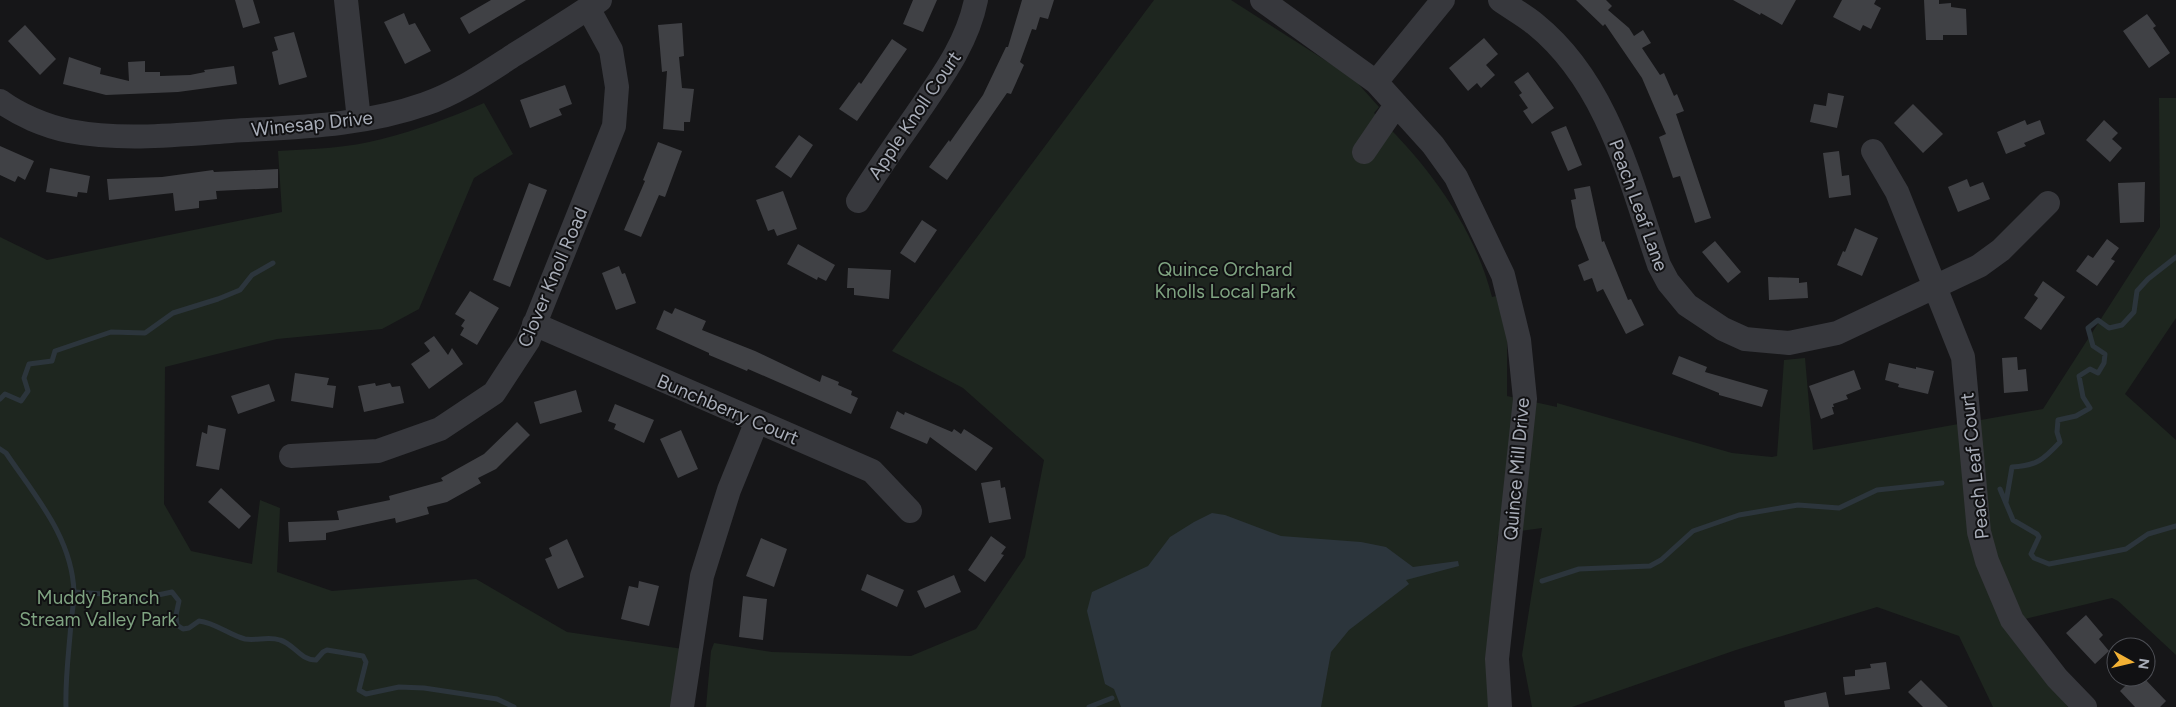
<svg xmlns="http://www.w3.org/2000/svg" width="2176" height="707" viewBox="0 0 2176 707" font-family="Figtree,sans-serif">
<style>
.green{fill:#1e261f}
.water{fill:#2c353c}
.lines{fill:none;stroke-linecap:round;stroke-linejoin:round}
.stream{stroke:#2c353c;stroke-width:5}
.building{fill:#404145}
.minor{stroke:#37383d;stroke-width:24}
.labels{text-anchor:middle;stroke-width:4;stroke-linejoin:round;paint-order:stroke}
.street-label{font-size:19px;fill:#a8adb8;stroke:#111113}
.park-label{font-size:19px;fill:#7fa381;stroke:#111113}
</style>
<rect width="100%" height="100%" fill="#161618"/>
<!-- green -->
<path class="green" d="M1154,0H1231L1353,78L1379,107L1374,113C1427,163 1474,226 1492,297L1496,296L1507,336V396L1557,407V403L1732,453L1772,457L1777,456L1784,360L1805,358L1813,450L2043,409L2160,227L2159,98H2176V318L2125,394L2176,440V655L2118,601L2112,598L2025,619L2004,578L2045,679L2068,707H1993L1959,636L1877,607L1736,650L1572,707H1532L1522,655L1542,528L1498,534L1486,662L1491,707H706L711,651L714,643L772,652L911,656L976,629L1025,557L1044,460L963,388L892,351Z
M484,103L513,154L474,178L419,309L382,329L277,339L165,367L164,504L191,551L252,564L260,500L280,508L277,572L332,591L476,579L567,632L690,650L682,707H0V237L47,260L282,212L278,151C313,149 348,148 382,139C417,130 450,118 484,103Z"/>
<!-- water -->
<path class="water" d="M1212,513L1225,515L1281,536L1361,542L1386,547L1413,567L1458,561L1459,566L1406,580L1409,584L1349,630L1331,652L1321,707H1121L1114,689L1105,684L1087,611L1092,592L1148,566L1170,537L1194,522Z"/>
<g class="lines">
<!-- stream -->
<path class="stream" d="M0,399L5,394L21,401L28,391L24,378L29,364L52,361L55,351L111,332L145,333L173,313L218,299L240,290L252,275L273,263
M0,449L6,453C35,496 72,537 74,592C74,602 72,613 71,623C69,651 65,679 66,707
M2000,489L2013,520L2037,534L2039,537L2031,554L2034,558L2049,564L2086,557L2126,549L2148,534L2176,526
M2006,502L2012,467C2037,466 2044,459 2060,442L2057,432L2058,420L2076,416L2090,408L2083,397L2079,376L2090,369L2098,373L2104,363L2105,354L2093,346L2088,328L2098,320L2109,328L2122,325L2134,312L2137,291L2148,279L2176,257
M1542,581L1579,569L1650,566L1661,560L1693,531L1739,515L1798,505L1839,508L1877,490L1942,483
M74,592L104,594L130,601L172,592L179,601L176,615L177,625L183,629L189,628L199,621C216,623 229,635 245,639C257,641 268,636 280,640C294,644 300,660 316,660L323,652L327,650L363,656L366,662L359,690L366,694L399,687L424,688L497,699L514,707
M1089,707L1112,698"/>
</g>
<!-- building -->
<path class="building" d="M235,0H253L260,23L243,28Z
M491,0H526L469,34L460,18Z
M913,0H937L923,32L903,24Z
M1022,0H1054L1048,19L1040,17L1036,30L1032,29L1020,62L1024,65L1011,94L1007,93L947,180L929,167L949,140L950,142L983,95L1006,47H1008Z
M1576,0H1606L1612,6L1608,10L1629,28L1634,36L1643,30L1651,43L1642,48L1660,75L1664,73L1674,96L1677,94L1684,111L1676,114L1711,218L1695,223L1680,176L1673,178L1659,137L1666,134L1642,78L1605,24L1603,26Z
M1733,0H1796L1782,25L1761,13L1760,15Z
M1842,0H1876L1874,4L1881,8L1871,29L1863,25L1860,31L1833,17Z
M1924,0H1939V4L1951,3V7L1966,9L1967,35H1943V40H1926Z
M404,13L409,25L415,23L431,51L405,64L384,22Z
M2147,14L2156,26L2153,28L2170,53L2149,68L2123,31Z
M682,23L684,56L679,57L682,88L694,89L690,122H684V131L663,129L667,71L662,72L658,25Z
M25,25L56,59L40,75L8,41Z
M294,32L307,77L279,85L272,52L278,50L274,37Z
M1484,38L1498,54L1486,65L1495,75L1481,88L1477,83L1468,91L1449,68Z
M892,39L907,49L857,121L839,109L859,82L861,84Z
M69,57L101,68L100,74L129,81L128,62L145,61V72H160V76L190,75L205,72L204,70L234,66L237,84L178,92L106,95L63,84Z
M1528,72L1554,108L1532,124L1523,111L1528,108L1519,95L1522,93L1514,82Z
M565,85L572,104L559,109L562,115L530,128L520,100Z
M1828,93L1844,96L1837,128L1810,122L1814,104L1826,106Z
M1913,104L1943,134L1923,153L1894,123Z
M2025,120L2027,125L2040,120L2045,134L2024,143L2026,146L2006,154L1997,132Z
M2104,120L2118,133L2112,139L2122,148L2110,162L2086,140Z
M1566,126L1582,165L1568,171L1551,132Z
M799,135L813,145L791,178L775,167Z
M658,142L682,151L665,197L659,195L641,237L624,230L645,181L643,180Z
M0,146L34,161L25,180L18,176L15,182L0,175Z
M1839,151L1842,176L1849,175L1851,195L1829,198L1823,153Z
M50,168L90,176L87,193L78,192L77,197L46,192Z
M278,169V188L216,191L217,199L199,201V208L175,211L173,193L109,200L107,179L162,177L213,170L214,172Z
M1967,179L1970,187L1983,182L1990,199L1958,212L1948,187Z
M2145,182L2144,222L2120,223L2118,183Z
M529,183L547,190L510,287L493,280Z
M1590,186L1602,242L1604,241L1628,300L1631,299L1644,325L1626,334L1603,289L1597,292L1592,278L1584,281L1578,265L1589,260L1576,227L1571,200L1576,199L1574,189Z
M783,191L797,229L777,236L774,229L768,231L756,200Z
M922,220L937,230L915,263L900,253Z
M1855,228L1878,238L1862,276L1837,265L1843,251L1845,252Z
M2107,239L2119,248L2111,259L2115,261L2097,286L2076,271L2088,255L2093,258Z
M1715,241L1741,272L1728,283L1702,252Z
M798,244L835,265L826,281L818,277L817,280L787,264Z
M619,266L622,274L625,273L636,303L616,310L602,273Z
M848,268L891,270L889,299L854,295V288H847Z
M1768,277L1799,278V283L1807,282L1808,298L1769,300Z
M2043,281L2065,297L2041,330L2024,318L2038,298L2034,295Z
M470,291L499,308L477,345L460,335L464,328L461,326L465,320L455,314Z
M675,308L706,321L702,330L755,351L820,382L822,375L839,382L838,385L852,391L851,395L858,398L851,414L748,369L747,371L709,355V353L656,329L664,310L672,314Z
M434,336L448,355L452,348L463,364L429,389L411,364L430,351L424,343Z
M1679,356L1707,367L1705,372L1768,390L1762,407L1719,395V393L1672,374Z
M2017,357L2018,370L2026,369L2028,391L2004,393L2002,358Z
M1889,363L1916,369V367L1934,371L1928,394L1898,387L1899,384L1885,380Z
M1854,370L1861,389L1846,395L1848,399L1833,404L1834,407H1832L1834,414L1821,419L1809,386Z
M295,373L329,378L327,385L336,386L333,408L291,401Z
M375,383L376,386L390,383L392,387L400,386L404,403L364,412L358,386Z
M269,384L275,401L238,414L231,396Z
M576,390L582,412L540,424L534,402Z
M615,404L654,420L644,443L614,429L616,424L608,421Z
M897,411L904,415L905,412L952,432L954,429L961,434L964,429L993,448L976,471L930,437L927,444L890,428Z
M517,422L530,435L496,469L478,478L481,483L447,502L427,507L429,514L396,523L395,518L326,533V540L289,542L288,522L339,520L337,511L390,500L389,496L443,481L441,478L484,454Z
M208,425L226,429L219,470L196,466L202,432L207,434Z
M681,430L698,469L678,478L660,439Z
M1000,480L1001,488L1005,487L1011,519L989,523L981,483Z
M221,488L251,516L239,529L208,502Z
M991,536L1006,547L1001,554L1004,555L985,582L968,570Z
M761,538L787,549L774,587L746,576Z
M567,539L584,577L558,589L545,559L552,556L549,548Z
M867,574L904,590L897,607L861,590Z
M954,575L961,592L925,608L917,591Z
M639,581L659,586L649,626L621,619L629,586L638,588Z
M743,596L767,599L763,640L739,637Z
M2086,615L2103,635L2099,639L2109,651L2095,664L2066,633Z
M1886,662L1890,689L1845,695L1843,677L1855,676V670L1871,668L1870,664Z
M2134,677H2143L2166,701L2160,707H2135L2120,691Z
M1921,680L1948,707H1923L1908,692Z
M1826,692L1829,707H1785L1784,701Z"/>
<g class="lines">
<!-- minor -->
<path class="minor" d="M346,0L359,120
M1262,0L1376,82L1433,145L1456,177L1503,275L1519,340L1525,399L1497,659L1500,707
M1500,0C1511,8 1524,15 1535,24C1608,83 1630,180 1659,265L1668,282L1687,305L1723,329L1745,339L1789,343L1837,333L1979,266L2001,250L2048,203
M1376,82L1443,0
M0,101C19,115 45,126 69,131C122,141 177,135 231,131C296,127 363,126 425,104C457,93 486,73 514,55C543,37 572,19 600,0
M1873,151L1897,192L1963,357L1979,532L1987,561L2012,620L2057,678L2085,707
M1364,152L1396,105
M858,201C876,173 895,145 914,118C939,81 967,45 976,0
M534,324L872,471L910,511
M291,456L378,451L440,429L494,393L528,341L614,126L617,87L611,50L588,8
M682,707L702,576L729,490L757,421"/>
</g>
<g class="labels">
<!-- street labels -->
<g class="street-label">
<text transform="translate(914 115) rotate(-56)" y="7">Apple Knoll Court</text>
<text transform="translate(312 123) rotate(-6)" y="7">Winesap Drive</text>
<text transform="translate(1639 205) rotate(70)" y="7">Peach Leaf Lane</text>
<text transform="translate(552 277) rotate(-67)" y="7">Clover Knoll Road</text>
<text transform="translate(728 409) rotate(23)" y="7">Bunchberry Court</text>
<text transform="translate(1974 466) rotate(-96)" y="7">Peach Leaf Court</text>
<text transform="translate(1516 469) rotate(-85)" y="7">Quince Mill Drive</text>
</g>
<!-- park labels -->
<g class="park-label">
<text x="1225" y="276">Quince Orchard<tspan x="1225" dy="22">Knolls Local Park</tspan></text>
<text x="98" y="604">Muddy Branch<tspan x="98" dy="22">Stream Valley Park</tspan></text>
</g>
</g>
<!-- north arrow -->
<g transform="translate(2131 662) rotate(98)"><circle r="24" fill="#111113" stroke="#4d4f55"/>
<path d="M0-4L9 19L0 12L-9 19Z" fill="#f2b134"/>
<text y="-8" font-size="14" font-weight="bold" text-anchor="middle" fill="#a8adb8">N</text>
</g>
</svg>
